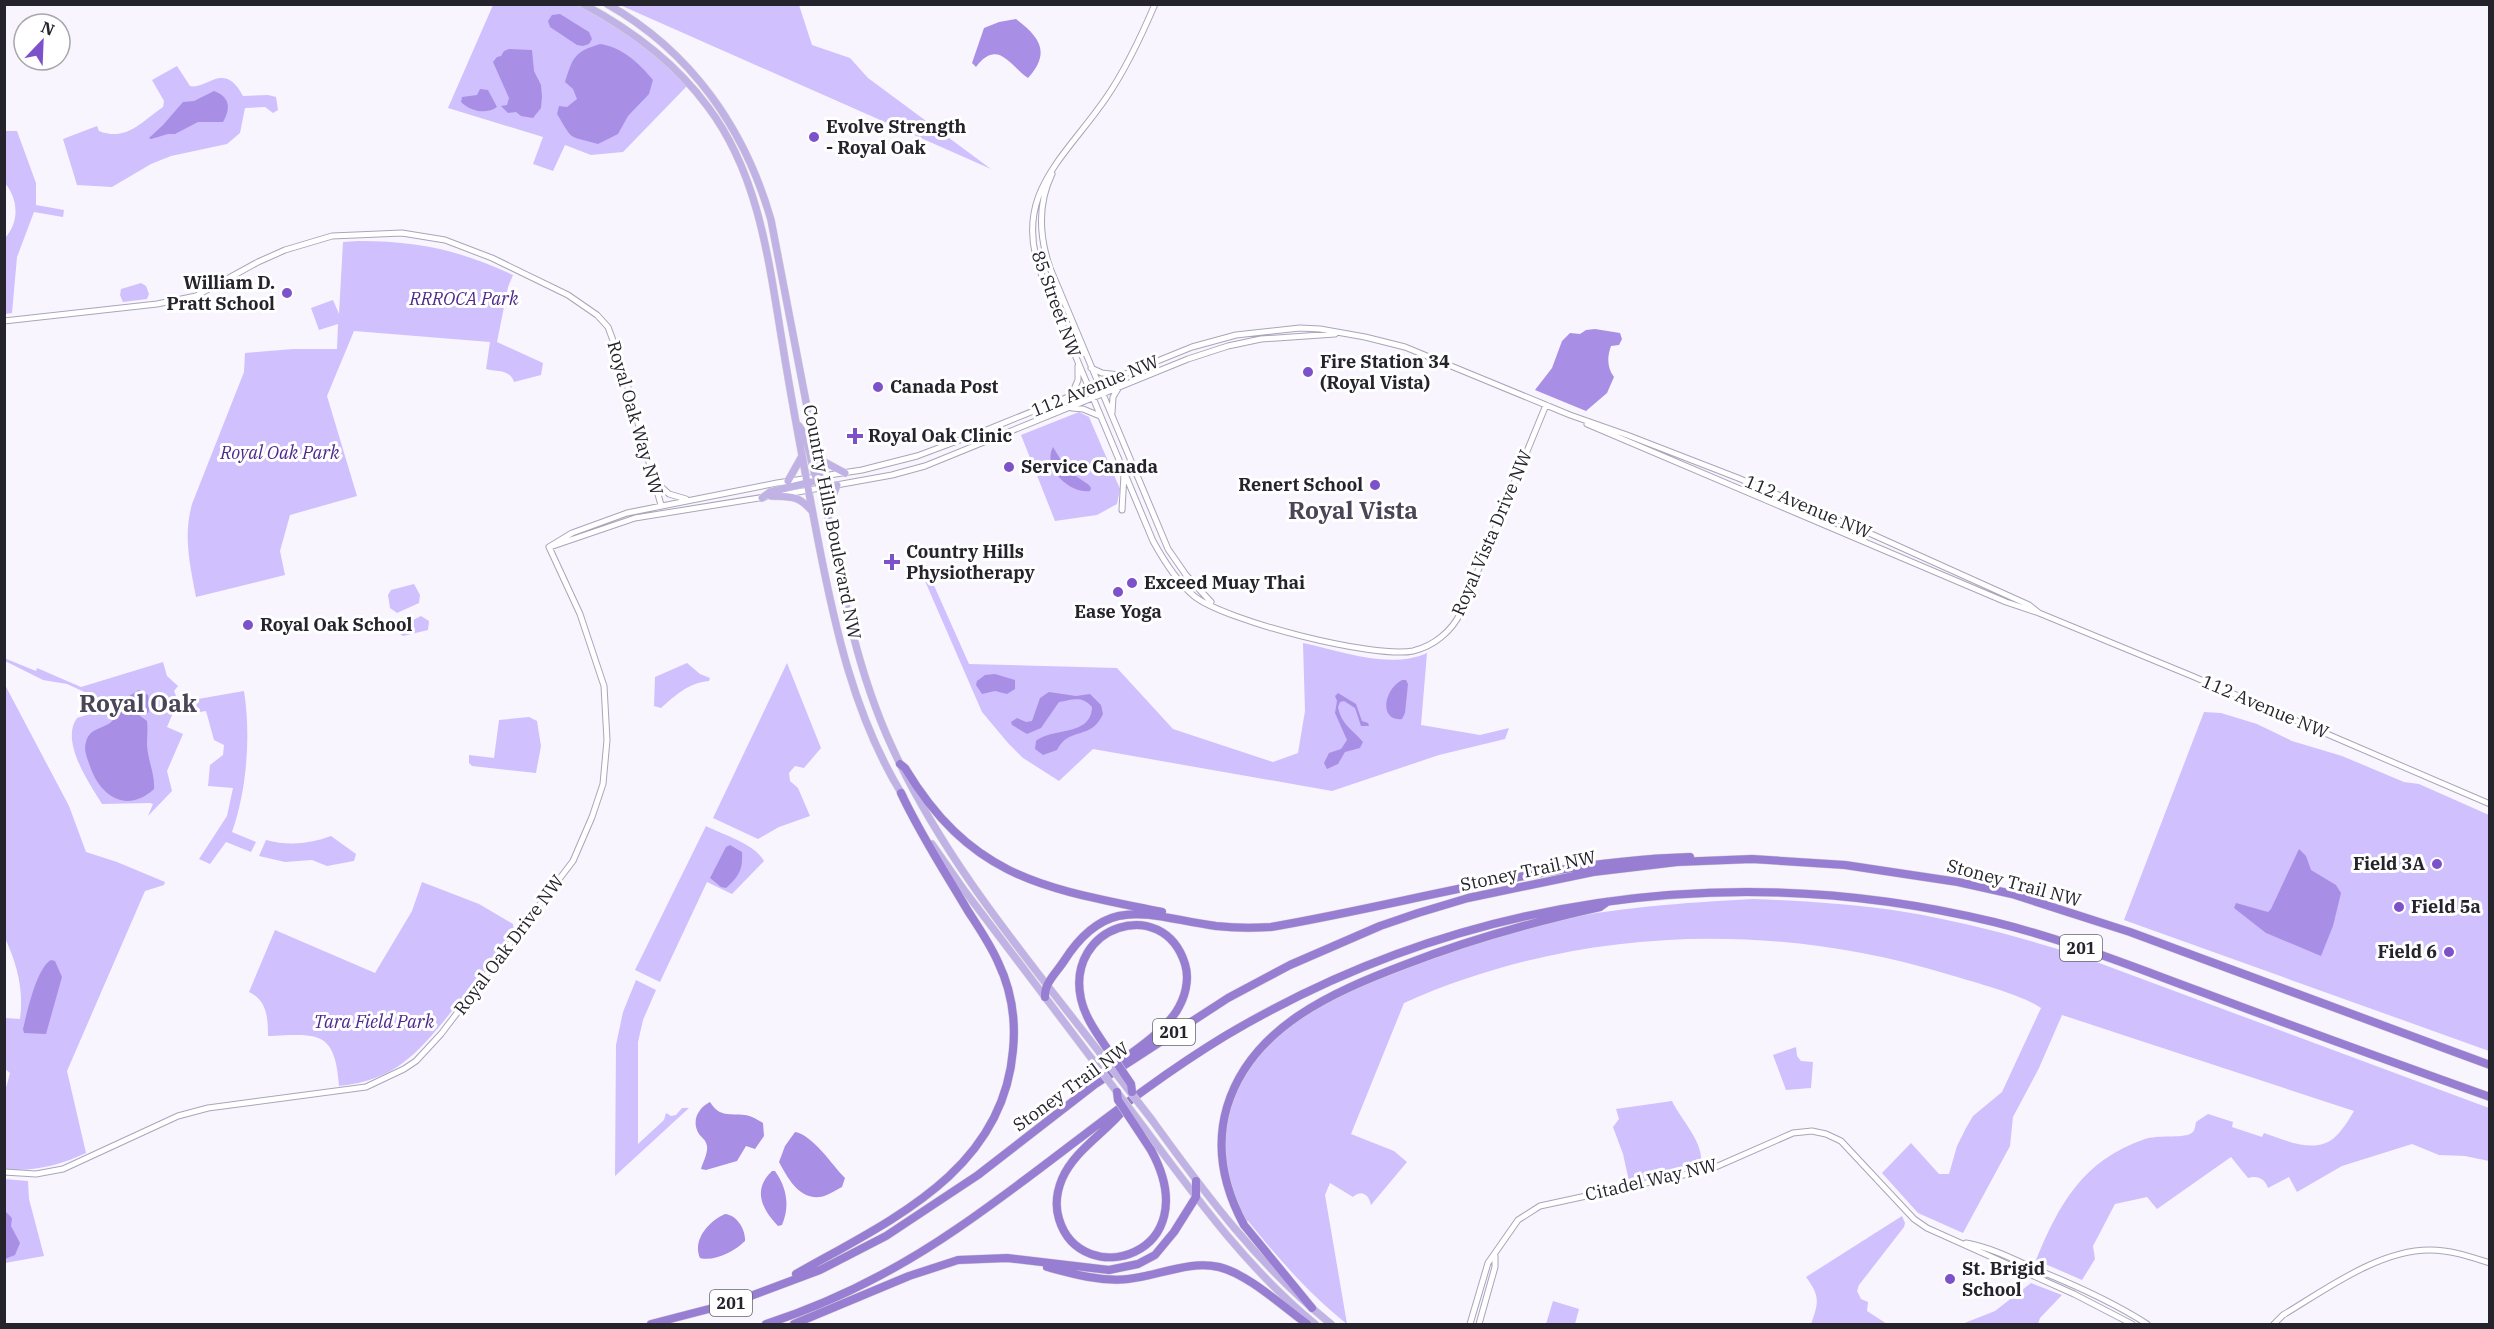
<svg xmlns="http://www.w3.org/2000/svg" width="2494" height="1329" viewBox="0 0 2494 1329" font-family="'IBM Plex Serif',serif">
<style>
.green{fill:#d0c0fe}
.water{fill:#a88fe5}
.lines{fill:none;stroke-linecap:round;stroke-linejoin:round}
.minor-casing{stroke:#aaa5ba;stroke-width:7}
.major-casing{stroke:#d3d3d5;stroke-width:8}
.highway-casing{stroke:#d3d3d5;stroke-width:9}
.minor{stroke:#fff;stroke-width:5}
.major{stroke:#c1b2e5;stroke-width:7}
.highway{stroke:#987ed3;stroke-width:8}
.major-bridge-casing{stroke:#d3d3d5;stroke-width:8;stroke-linecap:butt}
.highway-bridge-casing{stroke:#d3d3d5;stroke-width:9;stroke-linecap:butt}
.major-bridge{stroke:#c1b2e5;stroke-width:7}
.highway-bridge{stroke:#987ed3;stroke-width:8}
.poi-dot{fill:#7c51ca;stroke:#fff;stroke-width:2}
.labels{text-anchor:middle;stroke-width:6;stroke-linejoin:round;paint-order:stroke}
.shield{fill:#fff;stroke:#66656b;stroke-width:1.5}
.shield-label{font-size:16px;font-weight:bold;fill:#25232c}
.poi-label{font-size:18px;font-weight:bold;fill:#25232c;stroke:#fff;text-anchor:start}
.park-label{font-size:18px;font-style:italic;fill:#4f288c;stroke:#fff}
.street-label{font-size:18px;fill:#25232c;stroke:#fff}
.district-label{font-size:24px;font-weight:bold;fill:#4a4658;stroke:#fff}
</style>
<rect width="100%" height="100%" fill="#f8f5ff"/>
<!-- green -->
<path class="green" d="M493,5C511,5 561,1 576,5C616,18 658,57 687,86L623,152L591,155L565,145L553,171L533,164L543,137L448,108Z
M620,5H799L812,45L850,58L868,78L991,169Z
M177,66L190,86C207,90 224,60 243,96L268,95L276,97L278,110L273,113L265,107L245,108L240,133L227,144L171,156L151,164L112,187L77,185L63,139L97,126L99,131C127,142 142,121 163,107L164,101L152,80Z
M5,131H17L36,183V205L64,210L63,217L34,212L17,257L12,313L5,314V238C20,221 18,199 5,183Z
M358,241C418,241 459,250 513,275L508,287L497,342L543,363L541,375L514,382C510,369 497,372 486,369L490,342L354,331L327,396L357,496L290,515L280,551L285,575L196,597C190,565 183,536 192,504L244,372L245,353L293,349H337L338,324L319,330L311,308L333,300L339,314L343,242Z
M141,283L146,286L149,294L147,299L123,302L120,295L121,289Z
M1079,412L1089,417L1120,489L1117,504L1097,515L1055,521L1021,435Z
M924,563L969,664L1117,668L1173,729L1273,762L1298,753L1305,711L1303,643C1341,651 1390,670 1427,653L1421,725L1480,735L1509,728L1505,739L1439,755L1332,791L1093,749L1059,781L1023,758L1008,743L982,712L918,565Z
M414,584L420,595L419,603L397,613L390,608L388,595L391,590Z
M421,616L429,621L428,630L403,636L400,634L401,626Z
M4,658L36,671L37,668L81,687L163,662L167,676L178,686L174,691L178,701L167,727L183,734L167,771L172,791L148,816L153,804L150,803L102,804C89,783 60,741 77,718L115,706L67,684L43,680L5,661Z
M687,663L700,674L710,678L709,681C688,683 676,695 661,708L654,706L655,677Z
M787,663L821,748L804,768L795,766L789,773L790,781L798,788L810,816L779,827L758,839L713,818Z
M4,683L69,806L86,852L117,862L165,882L164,885L145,891L67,1071L86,1153C60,1165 34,1172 5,1169L4,1095L10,1073L5,1069V1018L20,1019C24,990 17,964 5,938Z
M244,691C251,735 247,790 232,832L256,842L251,852L226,842L210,864L199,859L227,816L233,788L208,786L210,765L223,755L224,745L214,740L206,711L194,713L198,699Z
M2204,712L2221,713L2257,724L2292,741L2342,756L2404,782L2419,784L2489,815V1051L2124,920Z
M529,717L537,721L541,746L536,773L472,766L469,763V755L494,758L499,720Z
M706,826C723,835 754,843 764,861L732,894L707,882L660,982L635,970Z
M331,836L356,854L354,861L327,866L312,860L285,862L259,856L266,840C288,846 310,844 331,836Z
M422,882L479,904L513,924L514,934C494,958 475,982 456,1006C421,1049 399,1080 339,1086C335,1029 317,1034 268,1036C268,1018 267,1000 249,992L275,930L375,973L412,911Z
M1753,899C1804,901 1854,904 1905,912C1965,922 2024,938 2083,957L2489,1108V1161L2465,1156L2439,1155L2412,1144L2342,1166L2297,1192L2289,1177L2268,1188C2265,1179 2258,1175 2248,1178L2231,1157L2157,1209L2147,1197L2115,1204L2093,1246L2095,1259L2082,1280L2036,1260C2059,1204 2083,1160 2145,1139C2157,1135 2182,1138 2190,1134C2195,1132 2195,1127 2196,1122L2208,1114L2233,1122L2232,1127L2262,1137L2264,1133C2285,1140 2316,1155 2335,1137C2343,1130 2349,1119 2354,1111L2062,1015L2039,1068L2013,1117L2010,1146L1963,1233L1918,1213L1882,1173L1911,1143L1939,1174H1949L1957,1146L1966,1128L1973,1116L2002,1092L2041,1008C2023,995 1970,981 1947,974C1769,920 1574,927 1404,1003L1351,1134L1394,1151L1407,1162L1371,1205C1369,1195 1362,1189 1353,1197L1330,1183L1325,1195L1347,1324C1309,1294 1278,1258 1248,1221H1245C1192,1121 1242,1050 1331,998C1349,987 1371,981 1390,973C1440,953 1493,936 1545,923C1613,907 1684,903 1753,899Z
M636,980L656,990L643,1020L638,1042V1144L664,1120L666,1113L671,1116L676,1115L682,1108H689L615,1176L616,1045L623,1012Z
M1796,1047L1797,1056L1801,1061L1813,1062L1811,1088L1786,1090L1773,1055Z
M1672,1101C1681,1120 1704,1142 1701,1164L1669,1174L1629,1181L1623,1154L1613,1127L1619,1119L1616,1109Z
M4,1179L28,1181L29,1199L44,1256L5,1263Z
M1902,1216L1905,1223L1904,1227L1859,1285L1857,1291L1861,1299L1868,1302L1867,1311L1887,1324H1811C1819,1302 1820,1296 1806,1277Z
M2031,1283L2062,1295L2040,1318L2038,1324H1962L1995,1311Z
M1553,1301L1579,1309L1575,1324H1546Z"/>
<!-- water -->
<path class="water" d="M560,14L589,32L592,39L589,44L583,46L577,45L550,27L548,21L552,15Z
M1016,19C1040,37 1051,53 1028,78C1010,66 998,38 976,67L972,63L984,28L999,22Z
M600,44C622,47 639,63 653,80L649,94L628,116L618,134L598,144C567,135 574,142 557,114L559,106L567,107L577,99L573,89L565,82C573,57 574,52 600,44Z
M509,49L532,50L534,71L541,85L542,97L541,108L533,118L521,116L516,112L508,113L501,106L507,105L509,98L493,62L497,57L501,56L504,51Z
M480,89L488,90L497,107C486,115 470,111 461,102L462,97L477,95Z
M214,91C230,97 231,108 223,122H198L175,134H168L151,139L149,138L163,125L183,102L194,101Z
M1595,329L1620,333L1622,339L1619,345L1611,346C1607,357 1607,368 1614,377L1607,393L1586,411L1535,390L1552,368L1562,341L1570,333L1580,334L1586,330Z
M1053,447L1067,470L1089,485L1091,488L1090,491C1069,494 1042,467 1053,447Z
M995,674L1015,680V689L1007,694L995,691L982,694L976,685L977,681L985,675Z
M1402,680H1406L1408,684L1405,713L1402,719C1379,722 1383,690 1402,680Z
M139,690L148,695L150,707L148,713L135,712L147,721C148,729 147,737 147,745C148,761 155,774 154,789C128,813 102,798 91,769C88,760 83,751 86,742C89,729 101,729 110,723C113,721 117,715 119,712L131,711L126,702V698Z
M1049,692L1076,696L1090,694L1101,705L1103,714C1091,741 1069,726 1057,750L1043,755L1035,749L1036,741C1053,727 1091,737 1092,707C1082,695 1071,700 1059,702L1041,728L1027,734L1012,725L1011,722L1017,718L1026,722L1032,721L1040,698Z
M1338,693L1356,704L1362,721L1368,723L1369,726H1361L1355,708L1344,701L1340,702L1338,707C1341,724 1353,730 1363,742L1360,748L1345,752L1338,764L1327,769L1324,763L1329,753L1341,749L1347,740L1335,713L1337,701L1335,696Z
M730,845L742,852C743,870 739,876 726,888L721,887L710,878L726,847Z
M2299,849L2306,856L2311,870L2336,885L2341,893L2333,926L2321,956L2266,933L2234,908L2236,903L2268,912L2271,909Z
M51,960L55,961L62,977L46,1034L24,1033L23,1029C27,1012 37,967 51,960Z
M710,1102C720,1118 729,1113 745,1115C752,1116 758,1120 763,1123L764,1136L755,1149L746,1146L737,1161L706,1170L701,1169C703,1162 708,1153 707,1146C706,1140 702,1138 699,1134C691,1121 698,1108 710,1102Z
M795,1132C813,1135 832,1165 845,1178L842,1187C836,1190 827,1196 820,1197C798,1199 788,1178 779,1162L785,1146Z
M772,1171H775C787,1188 790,1206 782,1225L778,1226C762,1209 752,1190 772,1171Z
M5,1211L12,1218L11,1226L20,1243L15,1255L5,1259Z
M725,1214C737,1215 746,1230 745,1241C735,1251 714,1262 700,1258C692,1240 709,1221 725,1214Z"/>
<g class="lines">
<defs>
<path id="minor" d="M1155,4C1141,37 1126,69 1106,98C1065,158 1010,195 1042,276L1153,541C1164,561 1177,582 1194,596C1225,621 1375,659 1413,651C1434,646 1452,631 1461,612L1546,405
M1052,174C1037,205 1039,236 1050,268L1168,549L1186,575L1211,602
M4,321L157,304L196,296L258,262L285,250L332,236L402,233L445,240L492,258L568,295L597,315L608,327L620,359L661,505
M1091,368L1102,373L1119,375
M1072,394L1078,380V366
M1072,408L1083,409L1100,416
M1112,413L1113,397L1119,387
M1587,424L2006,602L2039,613L2192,676L2490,804
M656,482L669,494L686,499
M781,495L892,475L925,466L1188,359L1228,346L1261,339L1335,334
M1122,510L1124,474
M549,547L572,533L627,513L777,483L862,470L917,456L984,431L1192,347L1236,335L1300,328L1320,329L1365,337L1405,347L1570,415L1627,435L1738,478L1869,533L2029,605L2039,613
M550,547L635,518L765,497
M4,1172L36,1174L63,1169L178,1116L208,1108L366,1087L404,1069L416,1061L441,1034L573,861L592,817L603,784L607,740L604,686L580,614L549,547
M1966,1243C1993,1248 2015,1260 2040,1271C2077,1286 2113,1302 2147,1324
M1470,1324L1488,1263L1518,1220L1540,1206L1711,1169L1793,1133L1812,1131L1826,1134L1841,1141L1914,1219L1927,1228L2074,1294L2132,1324
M1479,1324L1495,1267V1255
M2274,1324L2283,1315C2325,1290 2380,1249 2431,1250C2451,1250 2471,1257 2490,1263"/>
<path id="major" d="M583,4C632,30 675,62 708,107C760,176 769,264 783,347C793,410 805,472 817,535C834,624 854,717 903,796
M607,4C691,51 745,129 771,220C789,310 806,400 823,490C840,578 854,665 892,747C943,859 1025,956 1100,1053
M799,426C811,443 810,467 819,486
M817,458L845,473
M788,481L802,456
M771,496C791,497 798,495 812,511
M762,498L770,492L811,482
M828,509L837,485
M932,844L964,890L1092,1059
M1152,1120C1206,1195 1259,1266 1331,1324
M1145,1129C1197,1199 1248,1269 1315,1324"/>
<path id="highway" d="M900,764L905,768C972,879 1044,888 1162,912
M1045,997C1044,983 1057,972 1064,961C1108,892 1149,917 1216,926C1234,928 1253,928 1271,927C1411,903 1548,861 1690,857
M1099,1077C1124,1057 1158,1038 1176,1012C1185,998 1190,980 1185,964C1163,894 1065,926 1081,999C1085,1017 1096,1032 1106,1047
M1126,1107C1107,1132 1075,1149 1062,1179C1057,1191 1055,1206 1059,1219C1081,1292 1209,1256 1151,1150
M1047,1267C1073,1274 1101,1282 1128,1279C1158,1276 1189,1260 1219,1267C1248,1274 1282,1306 1307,1324
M796,1274C889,1221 1003,1172 1013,1050C1016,1020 1011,989 998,962C990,944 979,928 968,911C945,872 920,834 901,793
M1312,1308L1244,1225C1224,1188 1215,1148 1227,1107C1251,1027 1333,992 1404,965C1468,940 1533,922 1600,907L1607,902
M651,1324L732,1303L820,1270L886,1236L978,1175L1094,1085L1228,998L1290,965L1380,926L1418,913L1468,898L1593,872L1677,862L1752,859L1845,865L1958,882L2012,894L2130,932L2490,1065
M766,1324C834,1302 900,1268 958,1228C1049,1166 1131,1093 1225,1036C1459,897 1730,858 1994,922C2064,939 2131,966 2199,991C2295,1027 2392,1062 2490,1097
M794,1324L909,1276L958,1260L1007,1258L1109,1270L1138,1264L1155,1255L1174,1232L1196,1197V1181"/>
</defs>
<!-- minor casing -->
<use href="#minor" class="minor-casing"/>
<!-- major casing -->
<use href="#major" class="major-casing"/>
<!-- highway casing -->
<use href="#highway" class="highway-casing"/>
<!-- minor -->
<use href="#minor" class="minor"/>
<!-- major -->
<use href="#major" class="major"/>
<!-- highway -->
<use href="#highway" class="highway"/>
<defs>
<path id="major-bridge" d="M1100,1053L1152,1120
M1092,1059L1145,1129"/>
<path id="highway-bridge" d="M1106,1047L1131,1084L1132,1092
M1117,1092L1118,1100L1151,1150"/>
</defs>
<!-- major-bridge casing -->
<use href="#major-bridge" class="major-bridge-casing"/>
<!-- highway-bridge casing -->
<use href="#highway-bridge" class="highway-bridge-casing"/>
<!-- major-bridge -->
<use href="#major-bridge" class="major-bridge"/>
<!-- highway-bridge -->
<use href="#highway-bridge" class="highway-bridge"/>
</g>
<!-- markers -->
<g class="poi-dot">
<circle cx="814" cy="137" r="6"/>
<circle cx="287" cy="293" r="6"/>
<circle cx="1308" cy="372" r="6"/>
<circle cx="878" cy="387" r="6"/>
<path d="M852 427h6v6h6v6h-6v6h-6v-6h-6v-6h6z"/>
<circle cx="1009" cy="467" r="6"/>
<circle cx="1375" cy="485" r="6"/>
<path d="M889 553h6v6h6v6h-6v6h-6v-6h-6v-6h6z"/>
<circle cx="1132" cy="583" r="6"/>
<circle cx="1118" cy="592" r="6"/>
<circle cx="248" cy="625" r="6"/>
<circle cx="2437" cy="864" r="6"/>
<circle cx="2399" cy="907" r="6"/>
<circle cx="2449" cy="952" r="6"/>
<circle cx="1950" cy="1279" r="6"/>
</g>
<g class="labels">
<!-- shield labels -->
<g class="shield">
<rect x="2060" y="935" width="42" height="26" rx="4.5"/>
<rect x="1153" y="1019" width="42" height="26" rx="4.5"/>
<rect x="710" y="1290" width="42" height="26" rx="4.5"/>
</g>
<g class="shield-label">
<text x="2081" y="954">201</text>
<text x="1174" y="1038">201</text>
<text x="731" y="1309">201</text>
</g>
<!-- poi labels -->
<g class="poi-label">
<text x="826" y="133">Evolve Strength<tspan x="826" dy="21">- Royal Oak</tspan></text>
<text x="275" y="289" text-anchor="end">William D.<tspan x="275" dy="21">Pratt School</tspan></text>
<text x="1320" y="368">Fire Station 34<tspan x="1320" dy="21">(Royal Vista)</tspan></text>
<text x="890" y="393">Canada Post</text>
<text x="868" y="442">Royal Oak Clinic</text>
<text x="1021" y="473">Service Canada</text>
<text x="1363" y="491" text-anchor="end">Renert School</text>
<text x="906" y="558">Country Hills<tspan x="906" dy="21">Physiotherapy</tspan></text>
<text x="1144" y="589">Exceed Muay Thai</text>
<text x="1118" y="618" text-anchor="middle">Ease Yoga</text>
<text x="260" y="631">Royal Oak School</text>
<text x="2425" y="870" text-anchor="end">Field 3A</text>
<text x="2411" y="913">Field 5a</text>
<text x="2437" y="958" text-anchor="end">Field 6</text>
<text x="1962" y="1275">St. Brigid<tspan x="1962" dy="21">School</tspan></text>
</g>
<!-- park labels -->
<g class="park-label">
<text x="464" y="305">RRROCA Park</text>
<text x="280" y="459">Royal Oak Park</text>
<text x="374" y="1028">Tara Field Park</text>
</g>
<!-- street labels -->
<g class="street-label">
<text transform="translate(1056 304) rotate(70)" y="6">85 Street NW</text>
<text transform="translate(1095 386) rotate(-22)" y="6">112 Avenue NW</text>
<text transform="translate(635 418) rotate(74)" y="6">Royal Oak Way NW</text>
<text transform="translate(1808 507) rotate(23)" y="6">112 Avenue NW</text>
<text transform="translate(832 522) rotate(79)" y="6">Country Hills Boulevard NW</text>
<text transform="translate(1492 533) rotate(-67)" y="6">Royal Vista Drive NW</text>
<text transform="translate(2265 707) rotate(23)" y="6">112 Avenue NW</text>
<text transform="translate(1528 871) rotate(-12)" y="6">Stoney Trail NW</text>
<text transform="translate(2014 883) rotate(15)" y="6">Stoney Trail NW</text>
<text transform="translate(509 945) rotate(-53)" y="6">Royal Oak Drive NW</text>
<text transform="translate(1071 1087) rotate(-36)" y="6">Stoney Trail NW</text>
<text transform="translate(1651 1180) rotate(-13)" y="6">Citadel Way NW</text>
</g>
<!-- district labels -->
<g class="district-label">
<text x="1353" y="519">Royal Vista</text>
<text x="138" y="712">Royal Oak</text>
</g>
</g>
<!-- border -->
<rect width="2494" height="1329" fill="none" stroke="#25232c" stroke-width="12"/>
<!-- north arrow -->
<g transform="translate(42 42) rotate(23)"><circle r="28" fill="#ffffff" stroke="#a8a7ab" stroke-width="1.5"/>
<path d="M0-4.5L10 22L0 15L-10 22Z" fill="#7c51ca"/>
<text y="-9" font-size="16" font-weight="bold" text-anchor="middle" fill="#25232c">N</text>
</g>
</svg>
